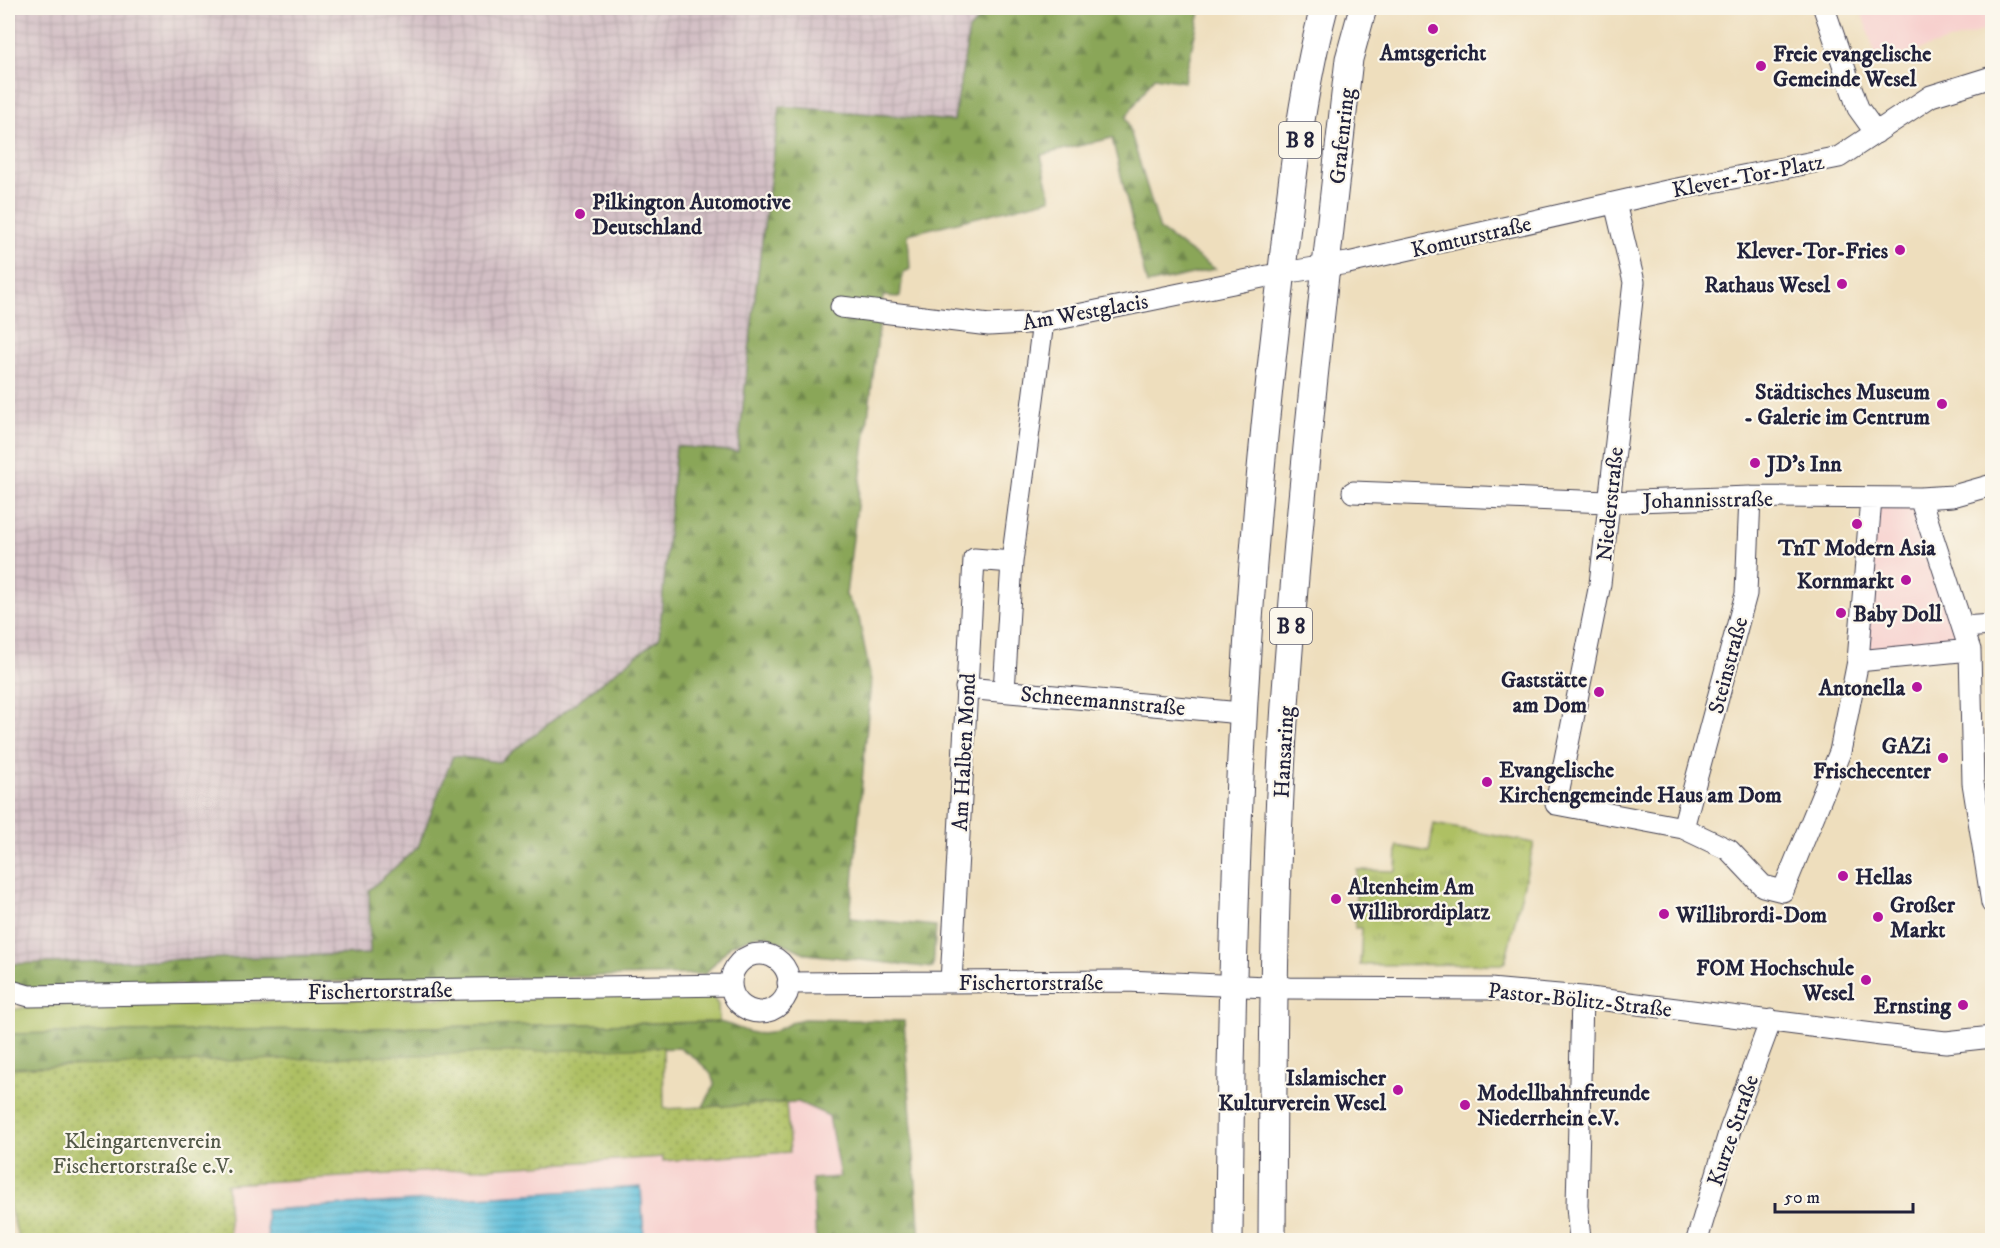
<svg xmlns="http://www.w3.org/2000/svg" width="2000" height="1248" viewBox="0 0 2000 1248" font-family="'IM FELL DW Pica',serif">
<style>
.built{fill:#f7d0ce}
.industrial{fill:url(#industrial-grid)}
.grass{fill:#aec063;stroke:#68714f;stroke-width:1.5}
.forest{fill:url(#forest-firs);stroke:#56644a;stroke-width:1.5}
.park{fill:url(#park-tufts);stroke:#68714f;stroke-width:1.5}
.garden{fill:url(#garden-dots);stroke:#68714f;stroke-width:1.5}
.water{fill:url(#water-rules);stroke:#3f708a;stroke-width:1.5}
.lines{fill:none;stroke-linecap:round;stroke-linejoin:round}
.minor-casing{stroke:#413e4e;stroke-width:23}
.major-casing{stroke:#413e4e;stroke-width:29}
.minor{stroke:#fff;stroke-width:21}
.major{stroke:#fff;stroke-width:27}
.poi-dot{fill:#b5179e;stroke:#fbf7ec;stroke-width:2}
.labels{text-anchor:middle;stroke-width:4.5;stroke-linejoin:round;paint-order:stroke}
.shield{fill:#fbf7ec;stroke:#636270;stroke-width:1.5}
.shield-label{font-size:21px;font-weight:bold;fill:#22223b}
.poi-label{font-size:22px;font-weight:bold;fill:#22223b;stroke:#fbf7ec;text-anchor:start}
.street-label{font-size:22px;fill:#22223b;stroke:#fbf7ec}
.park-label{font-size:22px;fill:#535949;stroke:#fbf7ec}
</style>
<defs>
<pattern id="industrial-grid" width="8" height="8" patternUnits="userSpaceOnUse" patternTransform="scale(1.5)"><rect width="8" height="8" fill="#d2bec4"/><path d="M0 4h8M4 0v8" fill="none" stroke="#b4a3a9"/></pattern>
<pattern id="forest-firs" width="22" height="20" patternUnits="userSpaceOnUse" patternTransform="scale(1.5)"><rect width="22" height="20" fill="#8aa659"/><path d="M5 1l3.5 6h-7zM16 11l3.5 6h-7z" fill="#70874b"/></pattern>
<pattern id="park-tufts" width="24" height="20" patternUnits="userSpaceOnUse" patternTransform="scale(1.5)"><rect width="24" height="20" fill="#aec063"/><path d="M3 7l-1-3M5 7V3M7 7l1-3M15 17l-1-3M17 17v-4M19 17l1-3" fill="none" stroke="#8d9c53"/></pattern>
<pattern id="garden-dots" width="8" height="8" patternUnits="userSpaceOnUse" patternTransform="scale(1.5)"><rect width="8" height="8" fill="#aec063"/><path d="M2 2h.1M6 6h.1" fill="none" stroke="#8d9c53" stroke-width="1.8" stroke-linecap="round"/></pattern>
<pattern id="water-rules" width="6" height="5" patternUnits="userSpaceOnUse" patternTransform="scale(1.5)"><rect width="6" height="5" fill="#5cbeda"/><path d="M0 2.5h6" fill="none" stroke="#4c9ab2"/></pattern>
</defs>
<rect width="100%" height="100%" fill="#fbf7ec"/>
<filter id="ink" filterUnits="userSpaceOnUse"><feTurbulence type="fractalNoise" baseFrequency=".0167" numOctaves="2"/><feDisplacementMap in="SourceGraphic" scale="12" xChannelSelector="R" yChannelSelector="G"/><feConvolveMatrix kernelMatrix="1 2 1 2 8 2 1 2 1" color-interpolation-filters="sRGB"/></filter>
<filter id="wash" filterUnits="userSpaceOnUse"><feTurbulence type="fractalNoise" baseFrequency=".008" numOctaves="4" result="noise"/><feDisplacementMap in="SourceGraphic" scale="24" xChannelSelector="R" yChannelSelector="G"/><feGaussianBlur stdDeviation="1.35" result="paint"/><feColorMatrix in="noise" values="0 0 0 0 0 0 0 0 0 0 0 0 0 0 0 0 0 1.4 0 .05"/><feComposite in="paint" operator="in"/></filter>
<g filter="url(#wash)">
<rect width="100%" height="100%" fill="#eedebd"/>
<!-- built -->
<path class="built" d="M1860,8H1992V28L1878,62Z
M1920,498L1970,650L1858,661L1872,510Z
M799,1102L829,1116L840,1177L812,1179L816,1240H231L227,1184L663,1157V1160L790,1152L786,1103Z"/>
<!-- industrial -->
<path class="industrial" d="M8,8H990L969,30L955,121L756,287L738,452L676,447L659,638L498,763L453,756L418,847L369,890L371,955L8,963Z"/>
<!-- grass -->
<path class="grass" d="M686,992L712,995L718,1005L719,1022L8,1034V1011L31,1006L633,994L637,1000L682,998Z"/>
<!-- forest -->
<path class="forest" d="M990,8H1201L1184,82L1154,77L1126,117L1160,230L1215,269L1147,284L1112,138L1041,155L1051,199L908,234L910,269L903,273L900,297L883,296L846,595L859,618L871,681L850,918L936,926L933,968L807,954L770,937L758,935L731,945L705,974L30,988L8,982V964L370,954L369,890L418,847L453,756L499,762L659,638L676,446L738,452L756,287L780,106L954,121L969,30Z
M804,1019L904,1021L920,1240H816L812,1179L840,1177L829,1116L798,1102L703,1107C706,1100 712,1092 714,1085C717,1073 688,1052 679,1048L8,1068V1034L719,1022C736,1025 751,1037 769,1033C782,1030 791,1020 804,1019Z"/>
<!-- park -->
<path class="park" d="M1434,824L1534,843L1505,962L1501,964L1360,965L1362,928H1355L1357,870L1396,871L1397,846L1429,852Z"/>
<!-- garden -->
<path class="garden" d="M663,1047L664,1109L786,1103L790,1152L663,1161V1157L227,1184L230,1240H19L8,1201V1068Z"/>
<!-- water -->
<path class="water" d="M641,1187L644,1240H268L266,1210Z"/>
</g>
<g filter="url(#ink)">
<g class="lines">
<defs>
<path id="minor" d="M1824,8L1858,108L1876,133
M1615,203L1634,282L1600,584L1556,804L1683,828L1729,850L1763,886L1783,891L1840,752L1858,661L1871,498
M841,307L989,325L1043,322L1282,273L1348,263L1667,191L1839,157L1931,96L1992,77
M1353,492L1608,502L1750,497L1920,498L1953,496L1992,485
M1920,498L1970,650L1973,783L1992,903
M1963,627L1992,625
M1858,661L1970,650
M966,688L1241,713
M1004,691L1012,562L1043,322
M1683,828L1746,594L1750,497
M731 983a29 29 0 1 1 58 0a29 29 0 1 1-58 0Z
M951,982L974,559L1012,562
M788,983L1126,981L1290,988L1490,989L1582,997L1881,1035L1946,1042L1992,1037
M8,990L29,996L730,985
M1580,1240L1577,1206L1582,997
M1697,1240L1730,1130L1771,1020"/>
<path id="major" d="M1229,1240C1231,937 1240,635 1275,333C1287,228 1297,110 1324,8
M1272,1240C1273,1062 1273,883 1285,705C1300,489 1325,274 1349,59L1363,8"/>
</defs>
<!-- minor casing -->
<use href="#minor" class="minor-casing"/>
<!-- major casing -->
<use href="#major" class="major-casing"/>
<!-- minor -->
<use href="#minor" class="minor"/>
<!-- major -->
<use href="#major" class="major"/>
</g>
</g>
<!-- markers -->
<g class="poi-dot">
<circle cx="1433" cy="29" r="6"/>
<circle cx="1761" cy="66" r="6"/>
<circle cx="580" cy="214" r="6"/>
<circle cx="1900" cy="250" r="6"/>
<circle cx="1842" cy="284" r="6"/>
<circle cx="1942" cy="404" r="6"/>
<circle cx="1755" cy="463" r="6"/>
<circle cx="1857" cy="524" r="6"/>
<circle cx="1906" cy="580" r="6"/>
<circle cx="1841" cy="613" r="6"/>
<circle cx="1917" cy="687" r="6"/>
<circle cx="1599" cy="692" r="6"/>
<circle cx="1943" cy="758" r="6"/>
<circle cx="1487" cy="782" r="6"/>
<circle cx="1843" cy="876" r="6"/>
<circle cx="1336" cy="899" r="6"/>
<circle cx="1664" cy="914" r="6"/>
<circle cx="1878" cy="917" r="6"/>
<circle cx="1866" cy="980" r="6"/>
<circle cx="1963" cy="1005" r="6"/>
<circle cx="1398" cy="1090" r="6"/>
<circle cx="1465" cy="1105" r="6"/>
</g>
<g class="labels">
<!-- shield labels -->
<g class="shield">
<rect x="1279" y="122" width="42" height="36" rx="4.5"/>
<rect x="1270" y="608" width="42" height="36" rx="4.5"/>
</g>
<g class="shield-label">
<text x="1300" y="147">B 8</text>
<text x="1291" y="633">B 8</text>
</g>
<!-- poi labels -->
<g class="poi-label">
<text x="1433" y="60" text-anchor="middle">Amtsgericht</text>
<text x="1773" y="61">Freie evangelische<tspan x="1773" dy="25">Gemeinde Wesel</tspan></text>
<text x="592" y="209">Pilkington Automotive<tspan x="592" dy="25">Deutschland</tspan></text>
<text x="1888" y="258" text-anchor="end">Klever-Tor-Fries</text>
<text x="1830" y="292" text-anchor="end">Rathaus Wesel</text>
<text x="1930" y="399" text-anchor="end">Städtisches Museum<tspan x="1930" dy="25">- Galerie im Centrum</tspan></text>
<text x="1767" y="471">JD's Inn</text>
<text x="1857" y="555" text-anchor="middle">TnT Modern Asia</text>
<text x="1894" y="588" text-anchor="end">Kornmarkt</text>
<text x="1853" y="621">Baby Doll</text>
<text x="1587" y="687" text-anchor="end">Gaststätte<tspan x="1587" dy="25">am Dom</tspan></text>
<text x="1905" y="695" text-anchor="end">Antonella</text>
<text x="1931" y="753" text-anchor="end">GAZi<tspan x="1931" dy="25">Frischecenter</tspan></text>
<text x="1499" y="777">Evangelische<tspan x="1499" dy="25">Kirchengemeinde Haus am Dom</tspan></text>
<text x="1855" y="884">Hellas</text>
<text x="1348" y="894">Altenheim Am<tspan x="1348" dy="25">Willibrordiplatz</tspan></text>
<text x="1890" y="912">Großer<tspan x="1890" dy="25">Markt</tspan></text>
<text x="1676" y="922">Willibrordi-Dom</text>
<text x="1854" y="975" text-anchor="end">FOM Hochschule<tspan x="1854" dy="25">Wesel</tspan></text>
<text x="1951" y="1013" text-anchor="end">Ernsting</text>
<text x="1386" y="1085" text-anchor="end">Islamischer<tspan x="1386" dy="25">Kulturverein Wesel</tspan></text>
<text x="1477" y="1100">Modellbahnfreunde<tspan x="1477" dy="25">Niederrhein e.V.</tspan></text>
</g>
<!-- street labels -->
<g class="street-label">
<text transform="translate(1341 136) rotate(-84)" y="8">Grafenring</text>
<text transform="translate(1748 175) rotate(-11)" y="8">Klever-Tor-Platz</text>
<text transform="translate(1471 236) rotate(-13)" y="8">Komturstraße</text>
<text transform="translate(1085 311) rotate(-10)" y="8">Am Westglacis</text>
<text transform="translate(1708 499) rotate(-1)" y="8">Johannisstraße</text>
<text transform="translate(1609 504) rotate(-84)" y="8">Niederstraße</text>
<text transform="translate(1727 665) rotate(-75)" y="8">Steinstraße</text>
<text transform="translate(1103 700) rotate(5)" y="8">Schneemannstraße</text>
<text transform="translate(963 752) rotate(-87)" y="8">Am Halben Mond</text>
<text transform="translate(1283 752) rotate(-87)" y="8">Hansaring</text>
<text x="1031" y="990">Fischertorstraße</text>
<text transform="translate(380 990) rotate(-1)" y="8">Fischertorstraße</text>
<text transform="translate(1580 999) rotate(6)" y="8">Pastor-Bölitz-Straße</text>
<text transform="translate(1732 1130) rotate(-71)" y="8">Kurze Straße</text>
</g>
<!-- park labels -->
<g class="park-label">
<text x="143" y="1148">Kleingartenverein<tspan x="143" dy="25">Fischertorstraße e.V.</tspan></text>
</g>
</g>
<!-- margin -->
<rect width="2000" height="1248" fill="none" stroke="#fbf7ec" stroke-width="30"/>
<!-- scale -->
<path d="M1775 1203v9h138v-9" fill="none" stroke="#22223b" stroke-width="3"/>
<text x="1784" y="1203" font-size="18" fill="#22223b" stroke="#fbf7ec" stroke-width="4.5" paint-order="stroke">50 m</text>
</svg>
